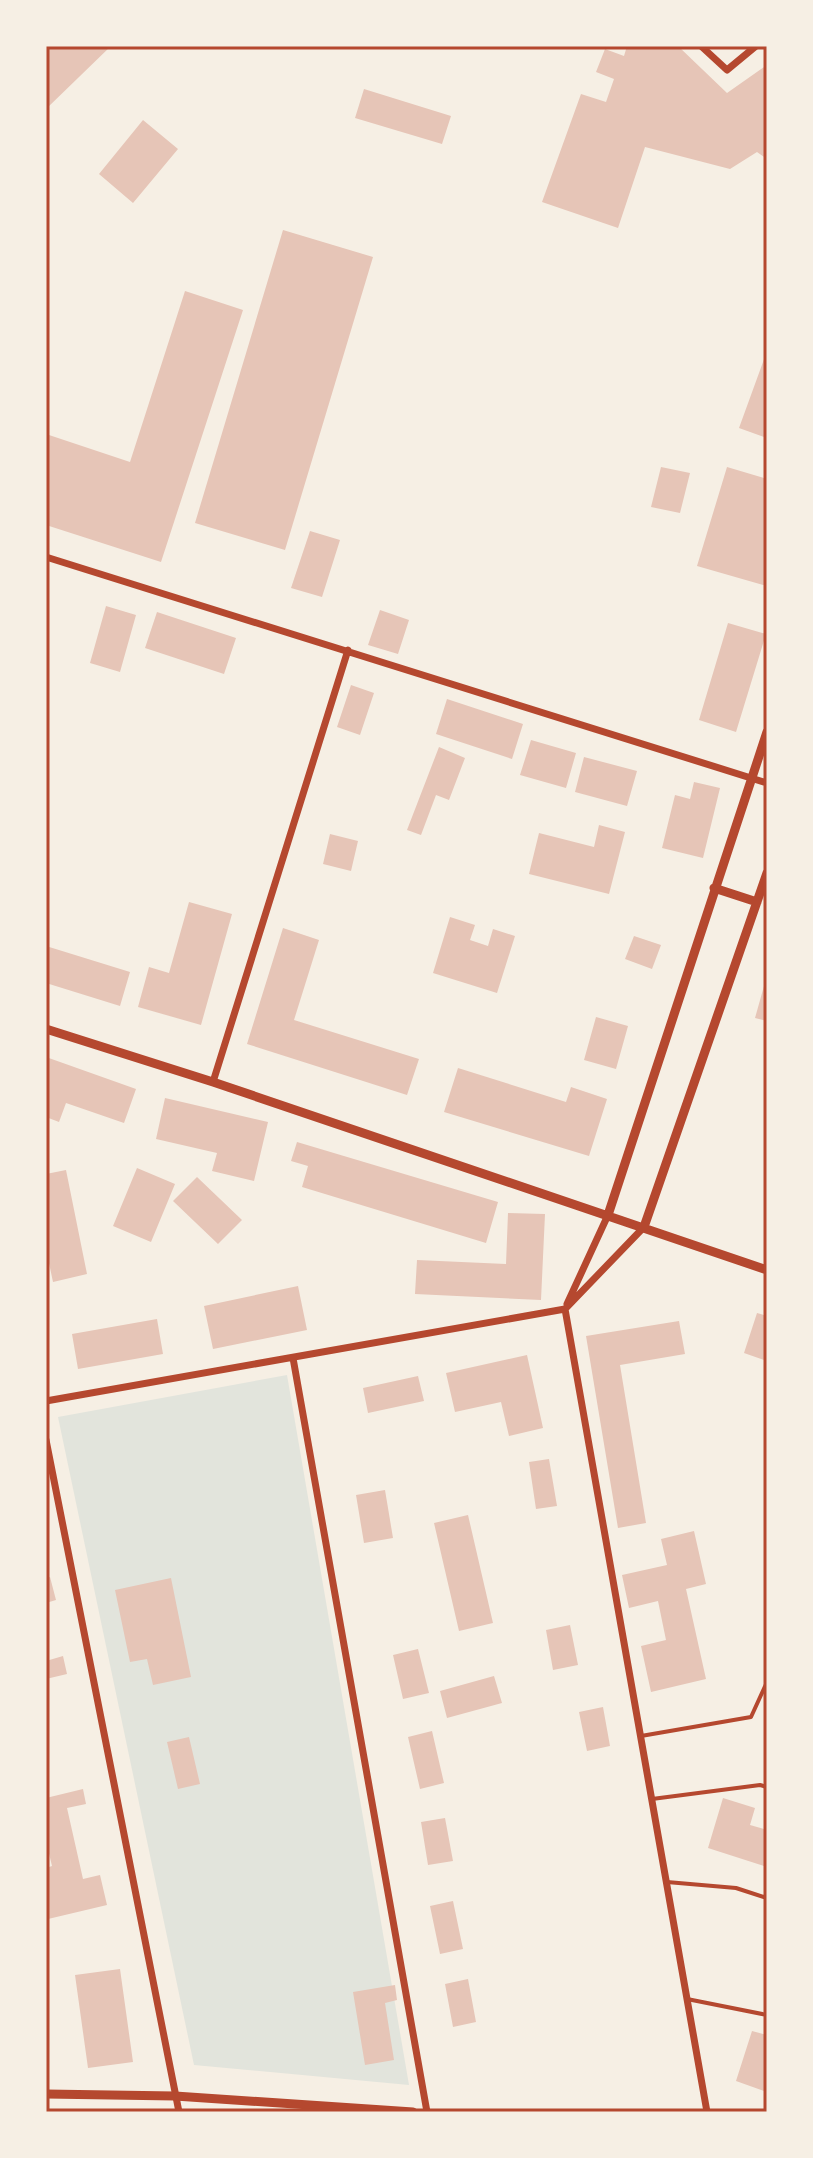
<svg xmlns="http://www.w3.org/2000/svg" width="813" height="2158" viewBox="0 0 813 2158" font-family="'PT Sans',sans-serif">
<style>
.green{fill:#e2e4dc}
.building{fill:#e6c5b7}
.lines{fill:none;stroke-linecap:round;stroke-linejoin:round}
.service{stroke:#b5482f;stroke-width:4}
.minor{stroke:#b5482f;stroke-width:7}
.tertiary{stroke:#b5482f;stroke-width:9}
.neatline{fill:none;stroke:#b5482f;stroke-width:3}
</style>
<rect width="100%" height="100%" fill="#f6efe4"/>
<!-- green -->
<path class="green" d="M287,1375L409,2085L194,2065L58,1417Z"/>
<!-- building -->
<path class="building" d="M46,46H111L46,109Z
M627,46H678L727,93L767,65V159L757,152L730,169L645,147L618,228L542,202L581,94L606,102L614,79L596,72L605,49L624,56Z
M364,89L451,116L442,144L355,118Z
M143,120L178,149L133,203L99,174Z
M283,230L373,257L285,550L195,523Z
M185,291L243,310L161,562L46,525V443L49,435L130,462Z
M767,351V438L739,428Z
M661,467L690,473L680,513L651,507Z
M727,467L767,479V586L697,566Z
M310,531L340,540L322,597L291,588Z
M106,606L136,615L120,672L90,663Z
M380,610L409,620L398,654L368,645Z
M157,612L236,638L224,674L145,648Z
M728,623L766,634L736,732L699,720Z
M351,685L374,693L360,735L337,727Z
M447,699L523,724L512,759L436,734Z
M531,740L576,753L566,788L520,775Z
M439,747L465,758L449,800L436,795L421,835L407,830Z
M584,757L637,771L627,806L575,792Z
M694,782L720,788L703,858L662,848L675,795L690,799Z
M599,825L625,832L609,894L529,874L539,833L594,847Z
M330,834L358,841L351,871L323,864Z
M189,902L232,914L201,1025L138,1007L149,967L169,973Z
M450,917L475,925L470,940L488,946L493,929L515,936L497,993L433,973Z
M283,928L319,940L294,1020L419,1059L407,1095L247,1044Z
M634,936L661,945L652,969L625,959Z
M46,946L130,972L120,1006L46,983Z
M766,979H767V1021L755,1018Z
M596,1017L628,1026L616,1069L584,1060Z
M46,1057L136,1089L124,1123L66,1103L59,1122L46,1117Z
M458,1068L566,1102L571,1087L607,1099L589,1156L444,1112Z
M165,1098L268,1122L254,1181L212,1171L217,1153L156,1139Z
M297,1142L498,1202L486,1243L302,1187L308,1166L291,1161Z
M137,1168L175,1184L151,1242L113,1226Z
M66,1170L87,1274L53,1282L46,1249V1174Z
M197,1177L242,1220L218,1244L173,1201Z
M508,1213L545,1214L541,1300L415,1294L417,1260L506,1264Z
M298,1286L307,1330L213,1349L204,1306Z
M757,1313L767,1316V1361L744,1353Z
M157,1319L163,1354L78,1369L72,1334Z
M679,1321L685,1354L620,1365L646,1523L618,1528L586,1336Z
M527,1355L543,1428L509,1436L501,1402L455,1412L446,1373Z
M418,1376L424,1401L368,1413L363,1388Z
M549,1459L557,1506L536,1509L529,1462Z
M385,1490L393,1538L364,1543L356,1495Z
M468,1515L493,1623L459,1631L434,1523Z
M694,1531L706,1584L686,1589L706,1679L651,1692L641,1646L666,1640L658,1601L629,1608L622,1575L667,1565L661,1539Z
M50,1577L56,1600L46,1603V1578Z
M171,1578L191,1677L153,1685L147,1659L130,1662L115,1590Z
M570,1625L578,1665L553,1670L546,1630Z
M418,1649L429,1693L403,1699L393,1655Z
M63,1656L67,1674L46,1679V1661Z
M494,1676L502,1703L447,1718L440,1691Z
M603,1707L610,1746L587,1751L579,1712Z
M432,1731L444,1783L420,1789L408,1737Z
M189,1737L200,1784L178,1789L167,1742Z
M83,1789L86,1804L67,1808L83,1879L100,1875L107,1905L48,1919L46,1868L52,1866L46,1841V1798Z
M723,1798L755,1808L750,1825L767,1830V1867L708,1848Z
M445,1818L453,1861L428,1865L421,1822Z
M453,1901L463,1949L440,1954L430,1906Z
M120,1969L133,2062L88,2068L75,1975Z
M468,1979L476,2022L453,2027L445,1984Z
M395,1985L397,2000L385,2003L394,2060L365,2065L353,1992Z
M752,2031L767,2035V2092L736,2081Z"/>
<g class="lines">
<!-- service -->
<path class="service" d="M641,1736L751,1717L767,1682
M652,1799L760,1785L767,1787
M667,1882L736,1888L767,1898
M687,1999L767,2015"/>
<!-- minor -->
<path class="minor" d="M701,46L727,70L756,46
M46,557L767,783
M213,1082L348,650
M567,1304L608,1215
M565,1309L707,2112
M565,1309L644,1227
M293,1358L427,2112
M46,1401L565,1309
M46,1440L179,2112"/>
<!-- tertiary -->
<path class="tertiary" d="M714,888L757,902
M46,1029L213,1082L767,1270
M608,1215L767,732
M644,1227L767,873
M46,2094L175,2096L413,2112"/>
</g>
<!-- border -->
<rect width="813" height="2158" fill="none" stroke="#f6efe4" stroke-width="96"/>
<rect x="48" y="48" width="717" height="2062" class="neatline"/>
</svg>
